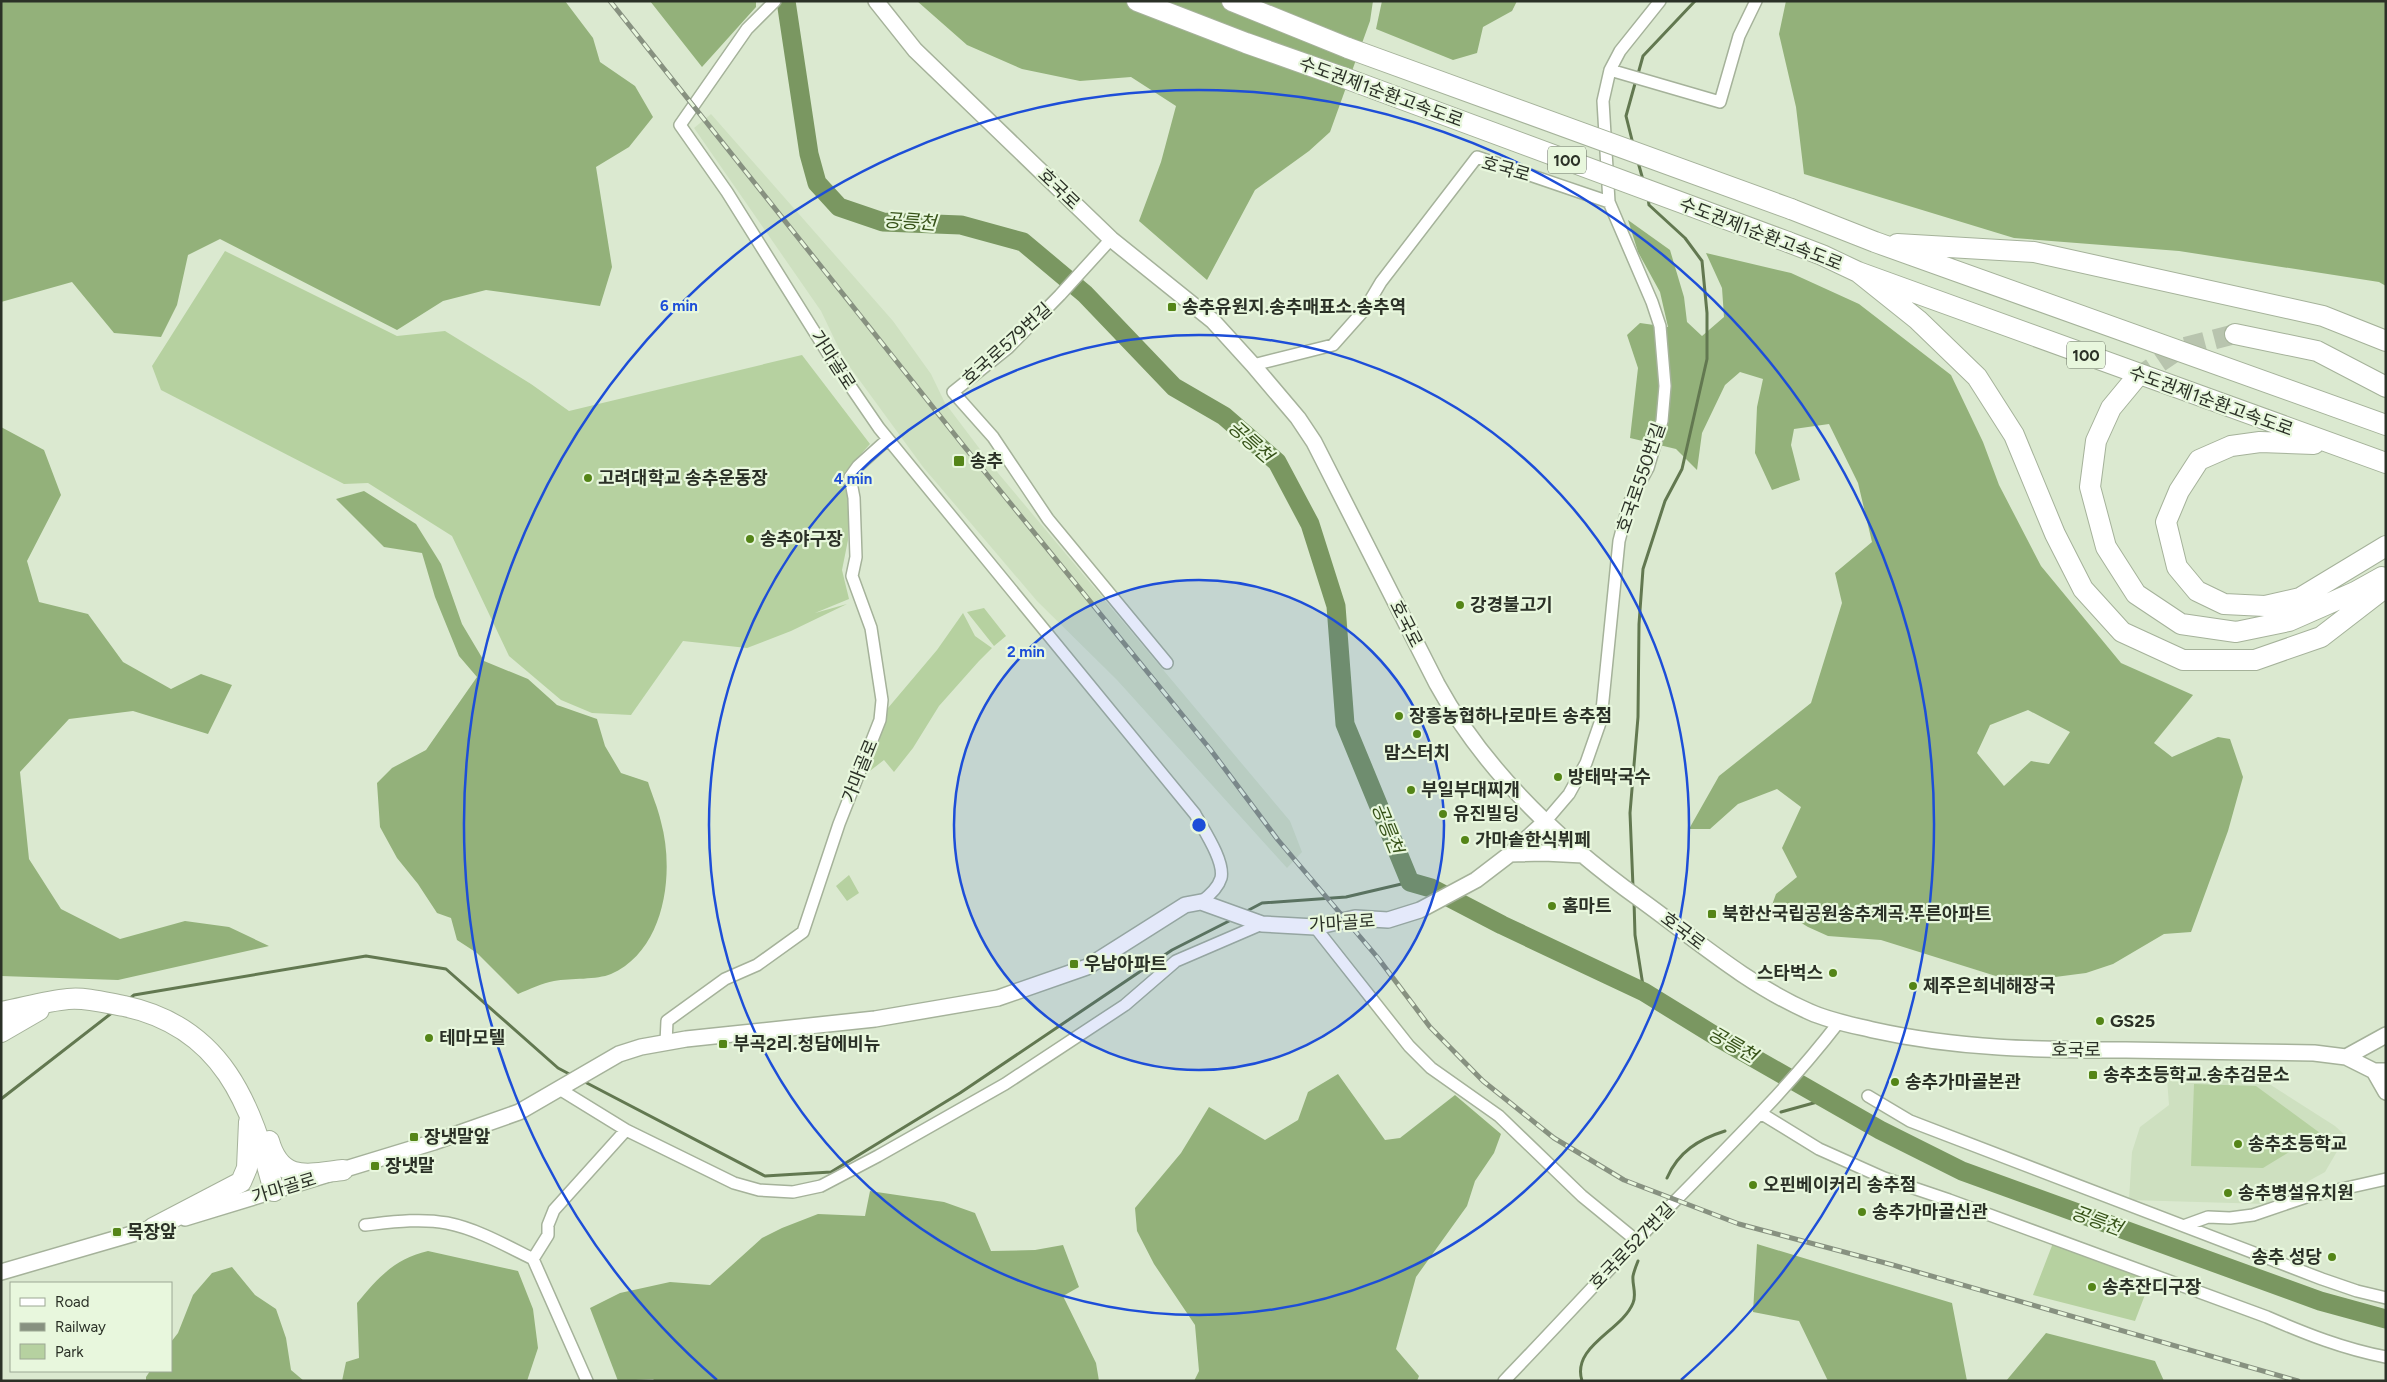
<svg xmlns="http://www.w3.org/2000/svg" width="2387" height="1382" viewBox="0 0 2387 1382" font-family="Figtree,'Noto Sans KR',sans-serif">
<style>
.built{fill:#cee0c0}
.green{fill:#b6d1a0}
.forest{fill:#93b17a;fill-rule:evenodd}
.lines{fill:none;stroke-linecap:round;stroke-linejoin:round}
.stream{stroke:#627850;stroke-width:3}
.river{stroke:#7a9761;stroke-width:19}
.highway-tunnel{stroke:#b8c4ae;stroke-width:20;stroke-dasharray:20 10;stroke-linecap:butt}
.street-casing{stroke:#a5b29a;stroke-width:14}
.secondary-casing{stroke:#a5b29a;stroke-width:18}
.highway-casing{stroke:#a5b29a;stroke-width:22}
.street{stroke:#fff;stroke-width:11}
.secondary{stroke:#fff;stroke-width:15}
.highway{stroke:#fff;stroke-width:20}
.rail-casing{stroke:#879180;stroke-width:5}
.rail{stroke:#e8f7dd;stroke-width:3;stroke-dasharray:9;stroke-linecap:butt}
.highway-bridge-casing{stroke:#a5b29a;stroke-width:22;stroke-linecap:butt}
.highway-bridge{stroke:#fff;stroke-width:20}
.ring{fill:none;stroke:#1d4ed8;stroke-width:2.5}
.poi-dot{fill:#548517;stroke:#e8f7dd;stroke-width:2}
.labels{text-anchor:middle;stroke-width:4.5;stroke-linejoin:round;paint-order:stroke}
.shield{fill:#e8f7dd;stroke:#646c5e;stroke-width:1}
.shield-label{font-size:16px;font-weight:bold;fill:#2b3127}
.street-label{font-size:18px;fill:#2b3127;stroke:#e8f7dd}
.poi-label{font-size:18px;font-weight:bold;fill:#2b3127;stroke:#e8f7dd;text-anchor:start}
.water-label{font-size:19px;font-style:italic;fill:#365218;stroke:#e8f7dd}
.centre{fill:#1d4ed8;stroke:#e8f7dd;stroke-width:2.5}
.ring-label{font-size:15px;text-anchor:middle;font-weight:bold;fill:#1d4ed8;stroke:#e8f7dd;stroke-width:4.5;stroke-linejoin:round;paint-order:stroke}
</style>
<rect width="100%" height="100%" fill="#dbe9d0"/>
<!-- built -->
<path class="built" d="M711,114L893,321L931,374L945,403L998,473L1290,821L1302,852L1287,868L1117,680L1037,601L923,467L844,359L821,311L694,128Z
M2167,1079L2263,1080L2335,1126L2346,1136L2325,1172L2267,1204L2129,1200L2132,1152L2140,1127L2169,1105Z"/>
<!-- green -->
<path class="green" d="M225,251L397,336L445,331L531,384L569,411L802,355L870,444L845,472L848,496V540L842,570L849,599L815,613L847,604L791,631L747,648L683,641L631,715L592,713L561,700L509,656L452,536L368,483L344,484L161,390L152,366Z
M984,608L1006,636L994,646L967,612Z
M963,613L975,636L992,648L979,661L939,706L913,748L894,772L884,760L866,774L877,749L888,708L937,650Z
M849,875L859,893L847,901L836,886Z
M2194,1084L2256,1086L2320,1133L2263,1168L2191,1166Z
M2053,1243L2151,1279L2135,1321L2033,1295Z"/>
<!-- forest -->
<path class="forest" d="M1,1H565L593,38L600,62L635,86L653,117L629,147L596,167L612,267L600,306L486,290L443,301L397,330L220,239L188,255L177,305L161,337L114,333L72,282L1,302Z
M650,1H756V7L702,67Z
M917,1H1373L1370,21L1330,132L1309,151L1255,190L1207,280L1139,221L1161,162L1176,106L1131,77L1080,81L1022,69L967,45Z
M1382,1H1517L1512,11L1483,27L1477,53L1453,60L1376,29Z
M1786,1H2386V286L2379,282L2179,251L2014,238L1804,174L1796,107L1779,34Z
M1628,220L1670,250L1684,297L1687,322L1702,336L1724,317L1722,288L1706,253L1791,273L1859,304L1951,375L1983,442L1999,485L2041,566L2121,663L2193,695L2154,743L2172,757L2218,737L2230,739L2243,777L2228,831L2191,932L2164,934L2113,964L2086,973L2055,977H1999L1881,940L1828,936L1808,927L1772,905L1776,894L1797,877L1782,848L1801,807L1777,789L1738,804L1710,829H1689L1719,776L1811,703L1842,603L1835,573L1872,542L1858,483L1829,424L1794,429L1791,445L1800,480L1772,490L1755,453L1757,407L1763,379L1740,372L1725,385L1702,433L1697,470L1676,449L1630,438L1638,368L1627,335L1640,323L1668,327L1660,292L1638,252ZM2028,710L2070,732L2049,764L2031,761L2004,786L1977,753L1990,725Z
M1,427L44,450L61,495L27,561L39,602L88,614L123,662L171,689L201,674L232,685L208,734L133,711L69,719L20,772L29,859L61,909L120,939L185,921L229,927L269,946L118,980L1,976Z
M364,491L416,524L441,564L462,624L484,661L528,679L557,705L597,719L605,746L621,773L648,782C652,795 658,808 661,822C675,873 665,950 611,974C597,980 571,978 554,981C542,983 530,989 518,994L477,953L457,940L451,918L437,913L418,884L397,858L380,827L377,783L392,768L426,750L477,677L459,656L435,597L422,553L384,547L336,499Z
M1338,1074L1385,1140L1400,1138L1455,1095L1501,1134L1494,1153L1475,1181L1467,1206L1416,1277L1396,1349L1419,1376L1417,1381H1194L1199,1371L1195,1325L1154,1264L1137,1231L1135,1208L1181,1153L1209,1107L1265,1140L1298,1120L1308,1092Z
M870,1191L944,1202L975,1213L991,1251L1035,1250L1063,1245L1079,1287L1063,1296L1096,1363L1099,1381H655L653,1379L618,1381L590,1308L620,1293L670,1282L710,1285L762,1238L782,1228L818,1214L865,1216Z
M1757,1244L1952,1303L1967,1381H1828L1799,1321L1753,1312Z
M428,1251L518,1271L533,1309L538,1348L527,1381H342L346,1362L359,1358L357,1303C379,1277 394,1259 428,1251Z
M232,1267L255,1295L276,1309L286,1338L291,1370L304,1381H146V1377L150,1371H171V1342L178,1333L193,1295L212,1273Z
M2046,1333L2155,1361L2164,1381H2006Z"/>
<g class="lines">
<!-- stream -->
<path class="stream" d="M1638,74L1643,56L1695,1
M1633,144L1626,116L1636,80
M1638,162L1643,180
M1633,887L1630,813L1638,717L1639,624L1643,569L1665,501L1682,469L1707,359V313L1702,261L1685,238L1649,205L1648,198
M1634,901L1635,935L1644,992
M1245,912L1262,903L1346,897L1410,882
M128,1000L134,995L366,956L446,969L558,1068L573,1076
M583,1081L765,1176L831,1172L960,1093L1172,950L1233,919
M1,1099L113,1012
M1781,1112L1828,1099
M1667,1178C1678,1152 1699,1139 1725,1131
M1582,1381C1571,1346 1622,1331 1633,1303C1637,1294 1632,1285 1633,1276C1634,1271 1636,1266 1638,1261"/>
<!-- river -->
<path class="river" d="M786,1L809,154L817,183L839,207L883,222L961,225L1023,242L1085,294L1174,387L1224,416L1277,462L1310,524L1336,606L1345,724L1410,882L1431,888L1502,925L1644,992L1717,1037L1880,1130L1962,1171L2320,1301L2386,1319"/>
<!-- highway-tunnel -->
<path class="highway-tunnel" d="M2135,379L2181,348L2235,334"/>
<defs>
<path id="street" d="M775,1L747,29L680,125L727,192L829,355L879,428L1195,814C1203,829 1225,861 1221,878C1218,888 1209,896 1201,902
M1610,70L1720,102L1739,36L1756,1
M1111,239L1060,295L1008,348L953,392L993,437L1048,519L1167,663
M1253,365L1333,345L1365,309L1381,282L1477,157L1609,202
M1545,822L1569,794L1586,763L1601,720L1619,541L1629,503L1648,468L1662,421L1665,386L1660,326L1652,302L1609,202L1603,101L1610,70L1620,51L1660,1
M1315,927L1409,1046L1431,1068L1499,1116L1582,1196L1637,1241
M666,1043L667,1021L725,979L757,965L803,932L839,824L880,720L882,700L871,628L852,576L856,557L854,498L850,477L858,466L888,439
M561,1090L626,1130L734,1183L759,1190L793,1192L821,1186L878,1156L1005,1084L1125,1005L1176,961L1262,924
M1868,1096L1910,1121L2322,1279L2357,1291L2386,1298
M1762,1114L1819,1149L1884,1178L1949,1200L2267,1317C2306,1334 2344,1349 2386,1357
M365,1225C392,1222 420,1218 447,1223C477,1229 505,1245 533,1259L548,1235V1225L554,1210L626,1130
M2186,1225L2208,1217L2230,1218L2253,1215L2306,1197L2386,1179
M533,1259L587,1381
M1504,1381C1562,1321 1617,1260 1675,1201C1732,1143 1789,1087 1839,1022"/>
<path id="secondary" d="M876,1L915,50L1111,239L1213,321L1253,365L1298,418L1314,442L1437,684C1485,772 1560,842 1641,900C1695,939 1748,985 1810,1012C1830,1021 1852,1025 1873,1030C1958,1049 2040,1050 2126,1050C2189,1051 2251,1052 2314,1053L2346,1057L2374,1071H2386
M1510,854L1544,853L1583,855
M2346,1057L2386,1035
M2374,1071L2386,1092
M185,1218L434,1142L519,1112L619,1054L641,1047L686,1039L875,1019L998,998L1087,967L1185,905L1201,902L1262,924L1315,927L1355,918L1388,920L1420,910L1476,880L1510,854L1545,822
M1,1272L163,1225"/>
<path id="highway" d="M1137,1L1246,43L1345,78
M1232,1L1348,48
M1791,209L1875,242L2386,425
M1788,242L1822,255L1858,272L2386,463
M1897,244L2034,252L2323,316L2386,341
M1858,272L1918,320L1977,377L2014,435L2055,534L2083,589L2122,632L2183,660H2255L2321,637L2386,587
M2235,334L2317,351L2386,387
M2135,379L2111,408L2096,441L2090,487L2106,547L2136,594L2181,624L2236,632L2289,621L2355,592L2382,577
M2314,444L2260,442L2231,446L2199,460L2179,491L2166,522L2177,567L2197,591L2224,604L2265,606L2300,598L2386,546
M1,1012C23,1008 46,1001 68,999C86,997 107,1003 124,1006C223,1027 251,1104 274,1191
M1,1032L39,1010
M269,1141C281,1183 308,1174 343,1170
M153,1228L241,1182L247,1168L249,1122"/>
</defs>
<!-- street casing -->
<use href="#street" class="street-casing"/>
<!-- secondary casing -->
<use href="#secondary" class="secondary-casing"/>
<!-- highway casing -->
<use href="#highway" class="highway-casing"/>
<!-- street -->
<use href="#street" class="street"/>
<!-- secondary -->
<use href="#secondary" class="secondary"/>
<!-- highway -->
<use href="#highway" class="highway"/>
<defs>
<path id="rail" d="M610,1L963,445L1210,749L1278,840L1378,958L1430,1027L1483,1081L1554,1138L1624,1180L1739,1224L1893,1265L2298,1381"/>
</defs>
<!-- rail casing -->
<use href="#rail" class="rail-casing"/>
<!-- rail -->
<use href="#rail" class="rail"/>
<defs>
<path id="highway-bridge" d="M1348,48L1791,209
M1345,78L1788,242"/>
</defs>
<!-- highway-bridge casing -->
<use href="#highway-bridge" class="highway-bridge-casing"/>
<!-- highway-bridge -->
<use href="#highway-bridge" class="highway-bridge"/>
</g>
<!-- distance rings -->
<circle cx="1199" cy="825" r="245" fill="#1d4ed8" fill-opacity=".12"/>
<g class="ring">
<circle cx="1199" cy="825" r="245"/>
<circle cx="1199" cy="825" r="490"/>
<path d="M717 1380A735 735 0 1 1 1681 1380"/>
</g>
<!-- markers -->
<g class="poi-dot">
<rect x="1167" y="302" width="10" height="10" rx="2.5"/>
<rect x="953" y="455" width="12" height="12" rx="2.5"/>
<circle cx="588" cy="478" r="5"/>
<circle cx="750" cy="539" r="5"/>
<circle cx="1460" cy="605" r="5"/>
<circle cx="1399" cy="716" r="5"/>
<circle cx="1417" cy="734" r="5"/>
<circle cx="1558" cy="777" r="5"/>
<circle cx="1411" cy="790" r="5"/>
<circle cx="1443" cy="814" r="5"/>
<circle cx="1465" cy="840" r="5"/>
<circle cx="1552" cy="906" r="5"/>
<rect x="1707" y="909" width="10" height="10" rx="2.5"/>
<rect x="1069" y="959" width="10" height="10" rx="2.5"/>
<circle cx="1833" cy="973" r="5"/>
<circle cx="1913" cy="986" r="5"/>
<circle cx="2100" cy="1021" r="5"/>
<circle cx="429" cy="1038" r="5"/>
<rect x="718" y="1039" width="10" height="10" rx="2.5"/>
<rect x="2088" y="1070" width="10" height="10" rx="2.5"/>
<circle cx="1895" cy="1082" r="5"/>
<rect x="409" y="1132" width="10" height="10" rx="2.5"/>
<circle cx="2238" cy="1144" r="5"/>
<rect x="370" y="1161" width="10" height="10" rx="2.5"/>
<circle cx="1753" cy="1185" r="5"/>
<circle cx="2228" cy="1193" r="5"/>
<circle cx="1862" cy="1212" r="5"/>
<rect x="112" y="1227" width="10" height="10" rx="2.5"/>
<circle cx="2332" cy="1257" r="5"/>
<circle cx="2092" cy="1287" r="5"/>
</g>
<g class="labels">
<!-- shield labels -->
<g class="shield">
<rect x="1548" y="146.5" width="38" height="27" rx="4"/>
<rect x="2067" y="341.5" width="38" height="27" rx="4"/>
</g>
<g class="shield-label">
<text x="1567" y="166">100</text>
<text x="2086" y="361">100</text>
</g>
<!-- street labels -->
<g class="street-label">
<text transform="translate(1381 92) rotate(20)" y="6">수도권제1순환고속도로</text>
<text transform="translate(1506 169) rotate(16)" y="6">호국로</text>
<text transform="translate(1059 189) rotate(44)" y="6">호국로</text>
<text transform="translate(1761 234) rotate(21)" y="6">수도권제1순환고속도로</text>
<text transform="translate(1007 344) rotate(-42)" y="6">호국로579번길</text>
<text transform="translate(833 360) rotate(57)" y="6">가마골로</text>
<text transform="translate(2211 401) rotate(20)" y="6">수도권제1순환고속도로</text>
<text transform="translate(1641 478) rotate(-71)" y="6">호국로550번길</text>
<text transform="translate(1406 624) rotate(63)" y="6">호국로</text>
<text transform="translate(860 771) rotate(-68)" y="6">가마골로</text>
<text transform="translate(1342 923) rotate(-4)" y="6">가마골로</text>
<text transform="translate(1683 931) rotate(37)" y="6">호국로</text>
<text x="2076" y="1056">호국로</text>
<text transform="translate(284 1188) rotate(-17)" y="6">가마골로</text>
<text transform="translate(1632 1246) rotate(-46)" y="6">호국로527번길</text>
</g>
<!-- poi labels -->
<g class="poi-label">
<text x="1182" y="313">송추유원지.송추매표소.송추역</text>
<text x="970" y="467">송추</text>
<text x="598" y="484">고려대학교 송추운동장</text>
<text x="760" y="545">송추야구장</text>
<text x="1470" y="611">강경불고기</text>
<text x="1409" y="722">장흥농협하나로마트 송추점</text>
<text x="1417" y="759" text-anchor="middle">맘스터치</text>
<text x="1568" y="783">방태막국수</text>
<text x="1421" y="796">부일부대찌개</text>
<text x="1453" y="820">유진빌딩</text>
<text x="1475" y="846">가마솥한식뷔페</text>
<text x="1562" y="912">홈마트</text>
<text x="1722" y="920">북한산국립공원송추계곡.푸른아파트</text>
<text x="1084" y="970">우남아파트</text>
<text x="1823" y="979" text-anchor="end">스타벅스</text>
<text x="1923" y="992">제주은희네해장국</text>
<text x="2110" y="1027">GS25</text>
<text x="439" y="1044">테마모텔</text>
<text x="733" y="1050">부곡2리.청담에비뉴</text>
<text x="2103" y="1081">송추초등학교.송추검문소</text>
<text x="1905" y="1088">송추가마골본관</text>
<text x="424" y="1143">장냇말앞</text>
<text x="2248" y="1150">송추초등학교</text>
<text x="385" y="1172">장냇말</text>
<text x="1763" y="1191">오핀베이커리 송추점</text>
<text x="2238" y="1199">송추병설유치원</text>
<text x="1872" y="1218">송추가마골신관</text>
<text x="127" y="1238">목장앞</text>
<text x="2322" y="1263" text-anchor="end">송추 성당</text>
<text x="2102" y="1293">송추잔디구장</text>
</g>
<!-- water labels -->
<g class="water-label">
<text transform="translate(910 221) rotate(4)" y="7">공릉천</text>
<text transform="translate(1251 441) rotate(42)" y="7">공릉천</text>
<text transform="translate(1388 828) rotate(68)" y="7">공릉천</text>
<text transform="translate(1733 1044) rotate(30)" y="7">공릉천</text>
<text transform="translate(2097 1220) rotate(20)" y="7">공릉천</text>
</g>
</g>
<circle cx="1199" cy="825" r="8" class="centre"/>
<g class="ring-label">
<text x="679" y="311">6 min</text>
<text x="853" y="484">4 min</text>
<text x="1026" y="657">2 min</text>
</g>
<!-- border -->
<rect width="2387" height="1382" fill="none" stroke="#2b3127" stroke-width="5"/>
<!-- legend -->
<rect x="10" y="1282" width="162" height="90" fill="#e8f7dd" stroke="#9ca894"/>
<rect x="20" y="1298" width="25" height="8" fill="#ffffff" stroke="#9ca894"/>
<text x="55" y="1307" font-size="15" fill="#2b3127">Road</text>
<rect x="20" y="1323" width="25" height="8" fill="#879180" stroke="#9ca894"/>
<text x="55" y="1332" font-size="15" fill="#2b3127">Railway</text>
<rect x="20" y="1344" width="25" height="15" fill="#b6d1a0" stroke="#9ca894"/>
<text x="55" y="1357" font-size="15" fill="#2b3127">Park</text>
</svg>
